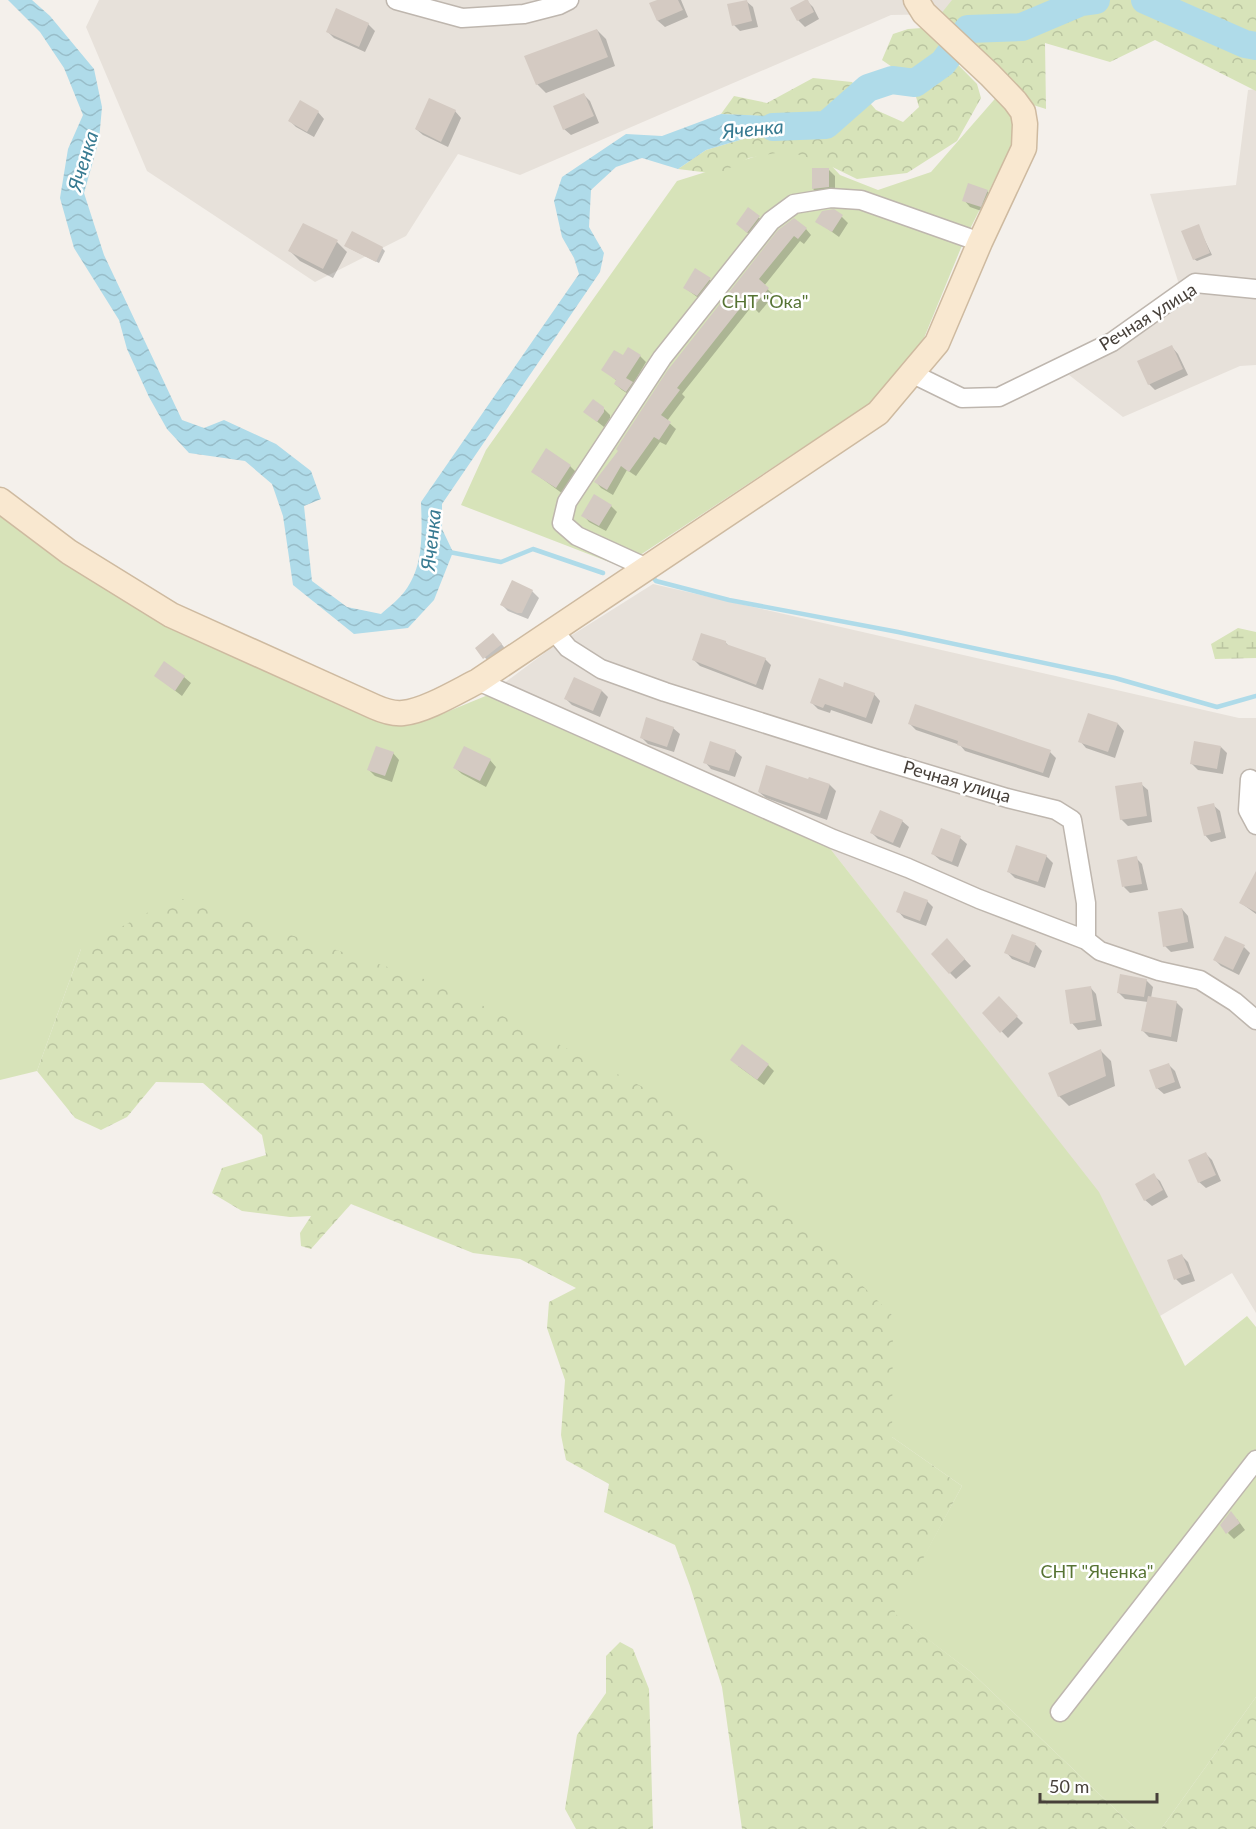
<svg xmlns="http://www.w3.org/2000/svg" width="1256" height="1829" viewBox="0 0 1256 1829" font-family="Lato,sans-serif">
<style>
.residential{fill:#e7e1da}
.green{fill:#d7e3b9}
.forest{fill:url(#forest-crowns)}
.wetland{fill:url(#wetland-marsh)}
.water{fill:url(#water-waves)}
.shadow{fill:#0003}
.lines{fill:none;stroke-linecap:round;stroke-linejoin:round}
.stream{stroke:#afdbe9;stroke-width:4.5}
.river{stroke:#afdbe9;stroke-width:28}
.building{fill:#d4cac2}
.street-casing{stroke:#beb6ae;stroke-width:21}
.secondary-casing{stroke:#cebaa0;stroke-width:27}
.street{stroke:#fff;stroke-width:18}
.secondary{stroke:#f9e8d0;stroke-width:24}
.labels{text-anchor:middle;stroke-width:5;stroke-linejoin:round;paint-order:stroke}
.park-label{font-size:18px;fill:#567333;stroke:#fff}
.street-label{font-size:18px;fill:#47403a;stroke:#fff}
.water-label{font-size:20px;font-style:italic;fill:#377a91;stroke:#fff}
</style>
<defs>
<pattern id="forest-crowns" width="20" height="18" patternUnits="userSpaceOnUse" patternTransform="scale(1.5)"><rect width="20" height="18" fill="#d7e3b9"/><path d="M2 6a3 3 0 1 1 6 0M12 15a3 3 0 1 1 6 0" fill="none" stroke="#bac4a0"/></pattern>
<pattern id="wetland-marsh" width="20" height="14" patternUnits="userSpaceOnUse" patternTransform="scale(1.5)"><rect width="20" height="14" fill="#d7e3b9"/><path d="M1 5h8M5 5V1M11 12h8M15 12V8" fill="none" stroke="#bac4a0"/></pattern>
<pattern id="water-waves" width="16" height="10" patternUnits="userSpaceOnUse" patternTransform="scale(1.5)"><rect width="16" height="10" fill="#afdbe9"/><path d="M0 5q4-4 8 0t8 0" fill="none" stroke="#98bdc9"/></pattern>
</defs>
<rect width="100%" height="100%" fill="#f4f0eb"/>
<!-- residential -->
<path class="residential" d="M99,0H969L946,14L891,15L520,175L458,154L406,236L315,282L147,171L86,27Z
M1256,89V365L1240,366L1123,417L1069,375L1185,303L1150,194L1236,185L1248,90Z
M653,584L1239,718H1256V1313L1232,1273L1160,1316L1098,1192L825,842L488,695L550,649Z"/>
<!-- green -->
<path class="green" d="M1000,93L1018,133L963,243L924,338L875,400L622,567L461,505L486,450L677,181L808,140L840,175L878,190L931,172Z
M0,516L169,624L378,722L432,718L488,695L825,842L1099,1192L1185,1366L1247,1316L1256,1327V1697L1161,1829H1136L971,1672L893,1613L962,1486L892,1437V1315L81,949L37,1071L0,1080Z"/>
<!-- forest -->
<path class="forest" d="M952,0H1256V91L1155,40L1110,62L1045,43L1046,109L1030,104L940,15Z
M922,28L977,84L981,98L957,141L907,173L857,179L822,162L787,151L749,158L718,174L678,169L706,150L750,137L800,134L820,119L721,114L734,96L767,103L813,78L852,82L876,110L903,122L919,107L911,80L882,60L893,34L908,29Z
M176,897L442,985L684,1108L893,1316L892,1437L962,1486L894,1613L971,1672L1136,1829H742L722,1687L690,1586L675,1545L604,1512L609,1484L566,1460L561,1435L565,1380L547,1328L549,1302L576,1288L520,1259L473,1253L351,1204L311,1249L301,1246L300,1233L311,1216L290,1217L242,1211L212,1193L222,1168L266,1155L262,1135L203,1083L156,1082L127,1117L101,1130L75,1118L37,1071L81,949Z
M620,1642L633,1649L649,1689L653,1829H576L565,1809L577,1735L606,1693V1656Z
M1256,1697V1829H1161Z"/>
<!-- wetland -->
<path class="wetland" d="M1238,628L1256,632V658L1215,659L1211,644Z"/>
<!-- water -->
<path class="water" d="M8,0H32L50,16L94,69L102,107L99,140L84,193L104,255L182,420L204,428L224,420L276,444L311,471L321,499L304,506L312,581L347,607L381,614C389,607 399,599 405,591C424,566 422,532 421,502L579,274L574,258L562,237L554,201L562,177L626,134L662,136L721,114L821,118L800,134L750,137L706,150L678,169L642,158L616,167L591,190L589,227L604,253L600,272L442,504V529L453,552L434,600L408,628L354,634L293,585L283,516L272,484L245,461L189,453L167,429L149,397L127,349L119,320L74,248L60,198L68,149L83,115L64,68L40,32Z"/>
<!-- shadow -->
<path class="shadow" d="M660,0H681L688,17L665,27L658,21L651,4Z
M746,1L753,7L758,27L740,31L734,25Z
M807,1L813,7L819,19L805,27L798,20Z
M368,24L375,31L365,52L334,38L328,32Z
M597,30L606,39L615,66L546,93L537,84Z
M583,94L590,101L599,123L571,135L564,129Z
M455,111L461,118L448,147L423,135L416,129Z
M318,112L324,119L314,137L296,127L290,121Z
M829,170L835,176V193L820,195L813,189Z
M987,191L993,197L987,213L970,207L964,200Z
M749,209L766,224L754,238L744,230Z
M842,217L848,223L839,237L817,221Z
M1198,226L1212,255L1197,261L1194,259Z
M806,229L811,235L804,244L800,241L764,286L774,295L759,313L752,306L682,394L685,397L667,421L676,429L666,445L660,442L636,476L627,470L613,495L601,488L596,482L779,231Z
M337,242L347,252L333,278L300,261L290,251Z
M349,248H382L385,251L379,263Z
M695,270L717,285L704,302L685,288Z
M1172,347L1178,354L1188,375L1155,390L1149,384Z
M640,356L646,362L633,384L638,389L633,397L622,390L615,384L617,381L603,369L623,357Z
M603,408L610,415V418L604,427L585,412Z
M570,466L576,472L563,494L533,472Z
M611,506L617,512L606,531L589,522L583,515Z
M532,591L539,598L528,619L508,611L502,605Z
M500,642L507,651L491,664L477,649Z
M726,643L730,647L765,659L771,665L763,690L700,666L694,660Z
M156,676L184,677L191,683L182,696Z
M844,689L874,694L880,701L872,724L831,710L830,713L818,709L812,703Z
M602,691L608,697L600,717L572,705L566,699Z
M910,724L1050,752L1056,758L1049,778L965,751L960,745L916,730Z
M1118,724L1124,731L1115,758L1086,748L1080,741Z
M673,728L680,734L674,752L648,744L641,737Z
M1221,747L1227,753L1223,774L1198,770L1191,763Z
M735,751L742,757L735,777L711,769L705,762Z
M393,753L399,760L392,782L375,776L369,770Z
M490,760L496,767L486,787L462,774L455,768Z
M809,781L830,785L836,791L827,820L766,798L759,792Z
M1141,784L1148,790L1152,822L1128,826L1121,819Z
M1213,805L1220,811L1226,838L1211,842L1205,835Z
M902,821L909,827L900,848L878,839L871,832Z
M960,838L967,844L958,867L940,860L933,854Z
M1046,856L1053,863L1045,888L1015,878L1009,872Z
M1136,858L1142,864L1148,890L1130,893L1124,887Z
M1256,885V914L1241,903Z
M927,901L933,907L926,926L904,918L898,911Z
M1182,909L1188,916L1194,948L1171,952L1165,946Z
M1012,935L1036,945L1042,951L1035,968L1012,959L1006,952Z
M947,940L971,966L956,979L950,973Z
M1244,947L1250,953L1239,975L1221,966L1215,960Z
M1146,980L1153,987L1151,998L1176,1002L1183,1009L1177,1042L1149,1037L1143,1031L1148,1002L1125,999L1118,992Z
M1090,987L1096,994L1102,1026L1078,1030L1072,1023Z
M999,999L1023,1023L1008,1038L984,1013Z
M1101,1051L1111,1061L1115,1086L1069,1106L1059,1096Z
M768,1065L774,1071L764,1085L738,1066Z
M1169,1065L1175,1071L1181,1088L1164,1094L1157,1088Z
M1205,1153L1212,1160L1221,1181L1206,1188L1199,1182Z
M1153,1175L1160,1181L1168,1197L1152,1206L1145,1200Z
M1182,1256L1188,1262L1195,1281L1182,1285L1176,1279Z
M1237,1519L1245,1530L1234,1539L1228,1533Z"/>
<g class="lines">
<!-- stream -->
<path class="stream" d="M449,552L501,562L533,549L603,573
M650,574L656,581L729,600L898,632L1115,678L1217,707L1256,696"/>
<!-- river -->
<path class="river" d="M1145,0L1245,44L1256,46
M773,127L826,125L868,88L892,80L915,83L943,63L968,29L1022,27L1081,2L1096,0"/>
</g>
<!-- building -->
<path class="building" d="M657,0H678L683,10L657,21L649,3Z
M747,0L752,21L732,26L727,4Z
M805,0H808L814,12L797,21L790,8Z
M336,8L369,23L359,47L326,32Z
M597,29L608,57L536,85L524,56Z
M584,93L594,116L563,130L553,106Z
M429,98L456,110L441,142L415,129Z
M300,100L319,111L307,132L288,121Z
M812,168H829V187L812,189Z
M968,183L988,190L981,207L962,201Z
M748,207L760,216L747,233L736,224Z
M834,209L843,215L832,232L815,222L822,211Z
M794,218L807,228L798,239L794,236L759,279L769,288L752,308L745,302L677,388L680,390L661,415L671,422L659,440L654,437L629,472L621,466L607,490L594,482L618,451L616,449L667,371L778,230Z
M303,223L338,240L323,269L288,251Z
M1199,224L1210,253L1193,260L1181,231Z
M352,231L383,247L376,262L344,246Z
M695,268L711,278L697,296L683,288Z
M1172,345L1183,369L1148,385L1137,361Z
M628,347L641,355L626,378L633,382L626,392L614,384L616,380L601,370L614,350L623,355Z
M593,399L604,407V412L597,422L583,412Z
M546,448L571,465L556,488L531,472Z
M594,494L612,505L599,526L581,516Z
M512,580L533,590L522,613H517L500,605Z
M493,633L502,644L483,659L475,648Z
M701,633L726,641V644L766,658L756,685L692,660Z
M164,661L185,676L175,691L154,676Z
M574,677L602,690L593,711L564,699Z
M819,678L843,687L844,682L875,693L866,718L825,704L823,708L810,703Z
M915,704L1051,750L1043,773L957,745L958,741L908,724Z
M1088,713L1118,723L1108,752L1078,742Z
M646,717L674,727L667,747L640,738Z
M710,741L736,750L729,771L703,763Z
M1194,741L1221,746L1217,769L1190,764Z
M376,746L394,752L385,776L367,770Z
M464,746L491,759L480,781L453,768Z
M766,765L808,779L809,777L830,784L820,814L758,792Z
M1142,782L1147,816L1120,820L1115,786Z
M1214,803L1221,832L1204,836L1197,807Z
M880,810L903,820L893,843L870,833Z
M941,828L961,836L952,862L931,854Z
M1016,845L1047,855L1038,882L1007,872Z
M1137,856L1142,884L1122,887L1117,860Z
M1256,871V912L1239,903Z
M904,891L928,900L920,921L896,912Z
M1182,908L1188,942L1163,947L1158,912Z
M1012,934L1036,943L1029,963L1004,953Z
M1225,936L1245,945L1233,970L1213,960Z
M947,938L965,959L949,974L931,954Z
M1120,974L1147,979L1144,997L1117,993Z
M1091,986L1096,1020L1070,1024L1065,990Z
M999,996L1018,1016L1000,1033L982,1013Z
M1148,996L1177,1001L1171,1037L1141,1031Z
M742,1044L769,1064L757,1080L730,1060Z
M1101,1049L1106,1076L1058,1097L1048,1073Z
M1169,1063L1175,1082L1156,1089L1149,1070Z
M1206,1152L1216,1175L1198,1183L1188,1160Z
M1154,1173L1163,1190L1144,1201L1135,1184Z
M1182,1254L1190,1274L1174,1280L1167,1260Z
M1231,1511L1240,1523L1226,1534L1220,1525Z"/>
<g class="lines">
<defs>
<path id="street" d="M396,0L462,18L524,14L559,5L569,0
M911,373L962,398L999,397L1112,342L1195,283L1256,289
M647,568L577,536L562,523L567,502L662,358L771,221L794,204L831,198L861,200L980,242
M554,631L568,648L601,669L665,692L874,758L1007,798L1056,810L1072,820L1086,903V940
M478,681L833,839L908,868L979,899L1086,940L1100,951L1159,971L1200,980L1235,1002L1256,1020
M1250,779L1248,810L1256,825
M1060,1712L1256,1460"/>
<path id="secondary" d="M0,500L69,552L171,615L375,707C384,711 393,714 403,713C425,711 458,691 478,681L878,413L937,343L980,242L1024,148L1025,124L1023,112L1015,101L990,75L924,13L916,0"/>
</defs>
<!-- street casing -->
<use href="#street" class="street-casing"/>
<!-- secondary casing -->
<use href="#secondary" class="secondary-casing"/>
<!-- street -->
<use href="#street" class="street"/>
<!-- secondary -->
<use href="#secondary" class="secondary"/>
</g>
<g class="labels">
<!-- park labels -->
<g class="park-label">
<text x="765" y="308">СНТ "Ока"</text>
<text x="1097" y="1578">СНТ "Яченка"</text>
</g>
<!-- street labels -->
<g class="street-label">
<text transform="translate(1148 317) rotate(-32)" y="6">Речная улица</text>
<text transform="translate(957 782) rotate(16)" y="6">Речная улица</text>
</g>
<!-- water labels -->
<g class="water-label">
<text transform="translate(753 129) rotate(-5)" y="7">Яченка</text>
<text transform="translate(83 161) rotate(-73)" y="7">Яченка</text>
<text transform="translate(431 540) rotate(-84)" y="7">Яченка</text>
</g>
</g>
<!-- scale -->
<path d="M1040 1793v9h117v-9" fill="none" stroke="#47403a" stroke-width="3"/>
<text x="1049" y="1793" font-size="18" fill="#47403a" stroke="#ffffff" stroke-width="4.5" paint-order="stroke">50 m</text>
</svg>
